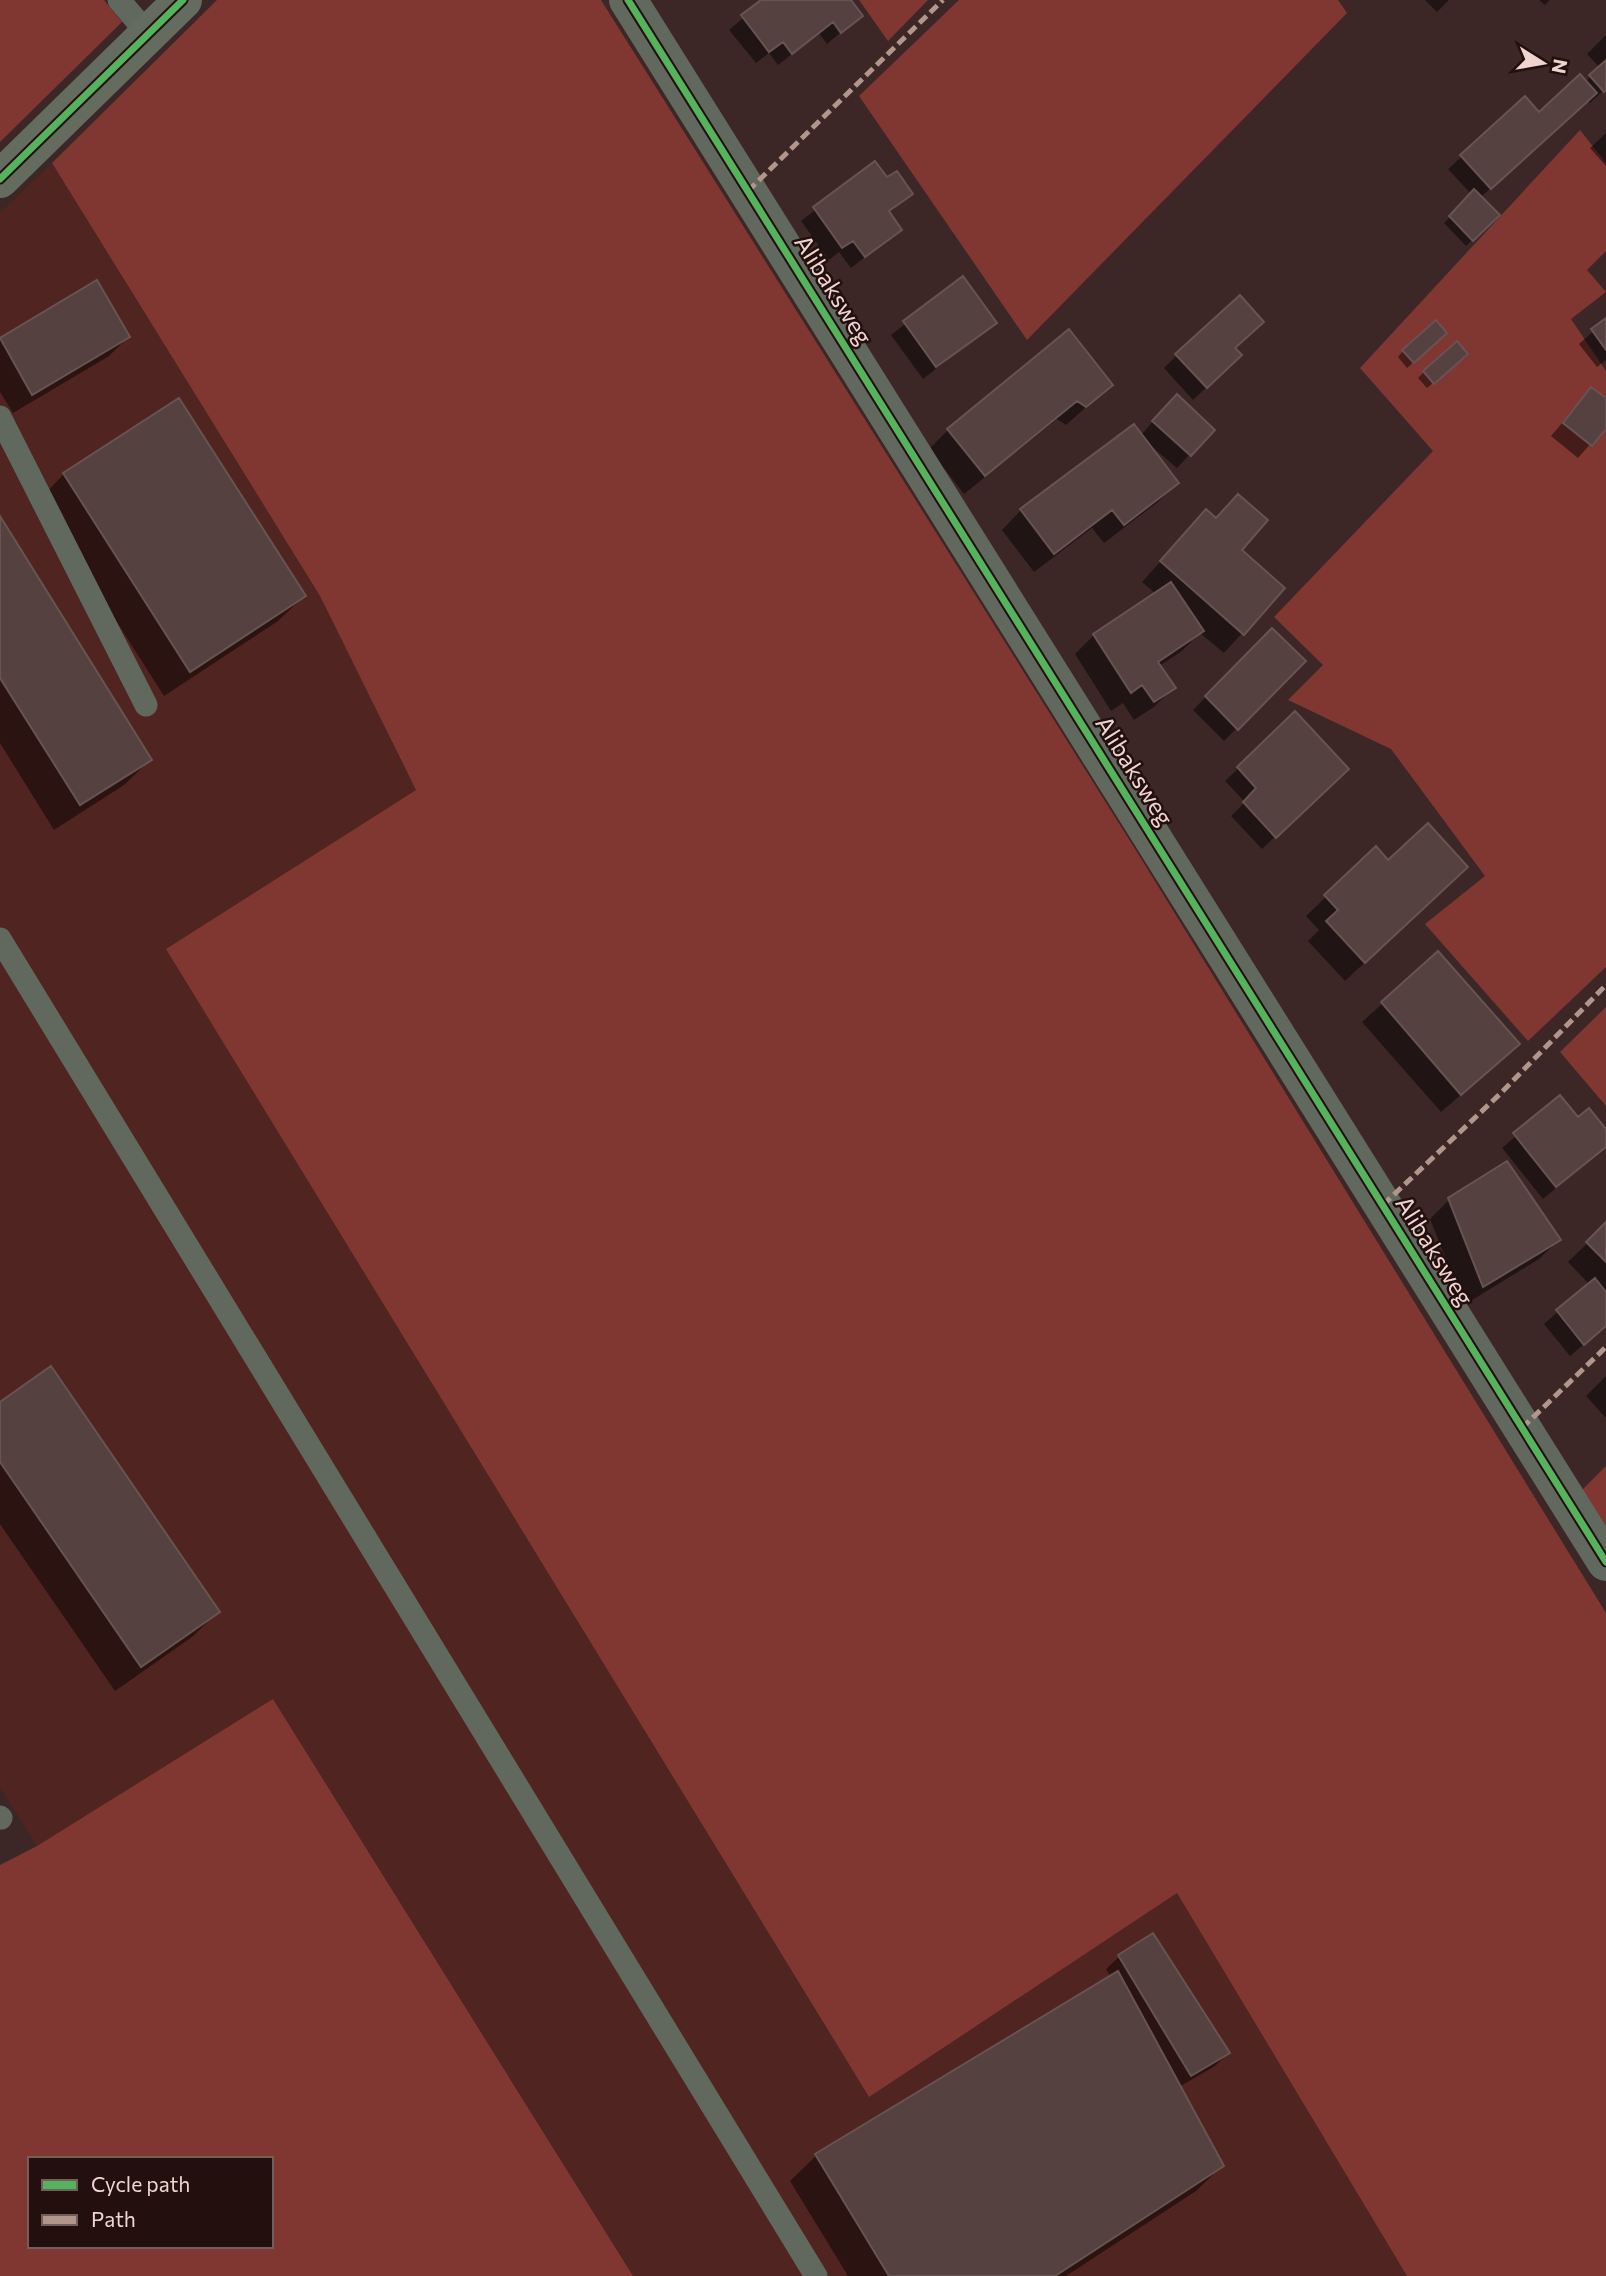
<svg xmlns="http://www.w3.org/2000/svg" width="1606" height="2276" viewBox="0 0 1606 2276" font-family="Commissioner,sans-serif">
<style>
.built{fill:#502420}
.green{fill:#803631;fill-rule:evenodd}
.shadow{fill:#0007}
.building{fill:#544140;stroke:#675452;stroke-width:2}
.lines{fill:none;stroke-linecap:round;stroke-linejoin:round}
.lane{stroke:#61695e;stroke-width:23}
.street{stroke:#61695e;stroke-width:38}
.secondary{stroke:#646c5f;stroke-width:38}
.quiet{stroke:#b2968c;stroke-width:5;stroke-dasharray:10 5;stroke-linecap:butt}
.cycleway-casing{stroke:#220f0e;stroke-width:11}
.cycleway{stroke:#56b35d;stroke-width:7}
.labels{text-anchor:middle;stroke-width:5;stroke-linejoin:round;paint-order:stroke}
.street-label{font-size:24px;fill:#efd4d0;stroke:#220f0e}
</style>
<rect width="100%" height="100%" fill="#3d2726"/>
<!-- built -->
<path class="built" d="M52,163L320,596L416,790L167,949L868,2096L1177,1892L1407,2276H633L274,1700L37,1846L0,1787V213Z"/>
<!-- green -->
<path class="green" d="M0,0H104L122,22L0,142Z
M217,0H601L1137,852L1606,1613V2276H1407L1177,1893L869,2097L166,949L416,790L320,596L52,163Z
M859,0H928L888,41Z
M959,0H1338L1347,13L1027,340L859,96Z
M1580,130L1606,163V251L1587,270L1606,292L1571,319L1606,371V967L1528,1041L1425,924L1485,876L1391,749L1288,700L1323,665L1274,617L1433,451L1360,368Z
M1606,1007V1106L1560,1052Z
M1606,1466V1530L1582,1490Z
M273,1699L633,2276H0V1865L37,1846ZM30,2159H271V2246H30Z"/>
<!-- shadow -->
<path class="shadow" d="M764,0H848L860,16L827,44L819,33L778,65L769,53L756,63L729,30Z
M1425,0H1449L1437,12Z
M1539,0H1550L1545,5Z
M1606,35V88L1590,103L1587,100L1480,198L1497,215L1466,246L1444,223L1472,195L1448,169L1525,99L1539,114L1585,82L1600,68L1587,54Z
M1606,133V166L1590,148Z
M874,163L887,180L911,194L889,213L900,229L851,268L839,252L829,260L801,221Z
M963,279L995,323L923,379L891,335Z
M96,283L128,337L109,356L13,413L0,392V340Z
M1606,320V360L1597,367L1579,344Z
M1439,339L1407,368L1398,357L1403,351Z
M1233,349L1227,368L1193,400L1164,368L1177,355Z
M1460,359L1427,388L1418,378L1424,372Z
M1111,385L1066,425L1057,419L964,494L929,449L948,430Z
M1591,389L1606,400V426L1578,458L1551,436Z
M178,400L304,596L278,621L164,696L39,500L64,474Z
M1164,409L1213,430L1177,468L1146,442L1177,483L1158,502L1104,543L1092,528L1034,572L1002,530L1021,510L1141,435Z
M1206,511L1240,551L1283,588L1224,653L1200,633L1182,651L1159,666L1174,687L1154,707L1134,720L1123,703L1111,711L1075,654L1094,635L1156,594L1142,582Z
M0,519L150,760L124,785L54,830L0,743Z
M1272,630L1303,662L1224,741L1193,710Z
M1295,714L1334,781L1262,849L1231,816L1245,802L1225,781Z
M1376,849L1388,862L1447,886L1345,981L1308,941L1319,930L1306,916Z
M1438,953L1498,1063L1441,1112L1362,1022Z
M1560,1098L1578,1120L1606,1132V1146L1543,1199L1502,1148Z
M1449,1200L1559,1240L1539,1259L1464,1305L1430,1219Z
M1606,1225V1326L1570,1356L1544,1324L1589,1284L1568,1262Z
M1606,1376V1418L1586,1396Z
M0,1404L218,1612L192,1637L115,1691L0,1524Z
M1153,1935L1228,2053L1215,2066L1179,2087L1222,2166L1196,2191L1066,2276H848L790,2181L816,2156L1111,1977L1106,1969L1119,1957Z"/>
<!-- building -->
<path class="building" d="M761,0H851L863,16L841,33L833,22L792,54L783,42L769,52L741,15Z
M1606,60V90L1604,92L1589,75Z
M1580,74L1597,93L1491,189L1460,155L1525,96L1539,112Z
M875,161L887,177L897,171L913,194L889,211L902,230L865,257L853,241L842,248L813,207Z
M1474,189L1500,215L1473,241L1449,216Z
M963,276L997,323L936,367L903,321Z
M97,280L130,337L32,395L0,338Z
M1240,295L1264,322L1235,348L1242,355L1207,388L1175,354Z
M1606,318V350L1591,329Z
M1436,320L1447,333L1414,363L1402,350Z
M1069,329L1113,385L1086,407L1077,401L985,476L947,429Z
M1457,341L1468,354L1434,384L1423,371Z
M1591,387L1606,398V429L1592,446L1563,423Z
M1177,394L1215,430L1191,456L1152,421Z
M179,398L306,596L190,672L63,473Z
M1134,424L1179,483L1124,525L1112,510L1054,554L1020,509Z
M1238,494L1268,520L1242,550L1285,588L1244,635L1160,561L1206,509L1216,518Z
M0,516L152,760L80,805L0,678Z
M1171,582L1204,631L1158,662L1176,688L1154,702L1142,685L1131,693L1093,634Z
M1272,628L1306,661L1238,730L1205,696Z
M1295,711L1349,769L1276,838L1243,802L1256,788L1237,767Z
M1428,823L1468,867L1365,963L1326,921L1338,910L1324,895L1376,846L1388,860Z
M1438,951L1520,1044L1461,1095L1381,1002Z
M1560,1095L1578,1117L1589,1108L1606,1129V1147L1556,1187L1513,1133Z
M1507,1161L1561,1240L1483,1287L1448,1198Z
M1606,1222V1262L1586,1242Z
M1595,1278L1606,1292V1326L1584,1345L1556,1310Z
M51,1366L220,1612L141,1667L0,1462V1402Z
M1153,1933L1230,2053L1191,2076L1118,1955Z
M1118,1971L1224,2166L1055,2276H889L815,2154Z"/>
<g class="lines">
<!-- lane -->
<path class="lane" d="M119,0L148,34
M0,417L146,705
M0,939L816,2276
M0,1817L1,1818"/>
<!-- street -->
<path class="street" d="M628,0L1606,1562"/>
<!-- secondary -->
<path class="secondary" d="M0,179L183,0"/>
<!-- quiet -->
<path class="quiet" d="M748,191L943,0
M1383,1205L1501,1093L1606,985
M1522,1428L1606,1347"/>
<defs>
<path id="cycleway" d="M628,0L1606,1562
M0,179L183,0"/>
</defs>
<!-- cycleway casing -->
<use href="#cycleway" class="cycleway-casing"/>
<!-- cycleway -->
<use href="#cycleway" class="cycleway"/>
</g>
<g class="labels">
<!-- street labels -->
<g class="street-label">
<text transform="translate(833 290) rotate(58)" y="8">Alibaksweg</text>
<text transform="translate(1134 771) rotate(58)" y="8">Alibaksweg</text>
<text transform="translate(1434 1251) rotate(58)" y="8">Alibaksweg</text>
</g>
</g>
<!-- legend -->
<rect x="28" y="2157" width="245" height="91" fill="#220f0e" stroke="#745e5c" stroke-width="2"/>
<rect x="42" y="2180" width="35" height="10" fill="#56b35d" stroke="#745e5c" stroke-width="2"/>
<text x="91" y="2192" font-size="21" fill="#efd4d0">Cycle path</text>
<rect x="42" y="2215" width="35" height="10" fill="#b2968c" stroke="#745e5c" stroke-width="2"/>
<text x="91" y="2227" font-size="21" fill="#efd4d0">Path</text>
<!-- north arrow -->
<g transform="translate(1543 63) rotate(101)" stroke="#220f0e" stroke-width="5" paint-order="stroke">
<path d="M0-5L12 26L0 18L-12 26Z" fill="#efd4d0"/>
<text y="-10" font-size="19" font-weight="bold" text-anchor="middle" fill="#efd4d0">N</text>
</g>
</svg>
